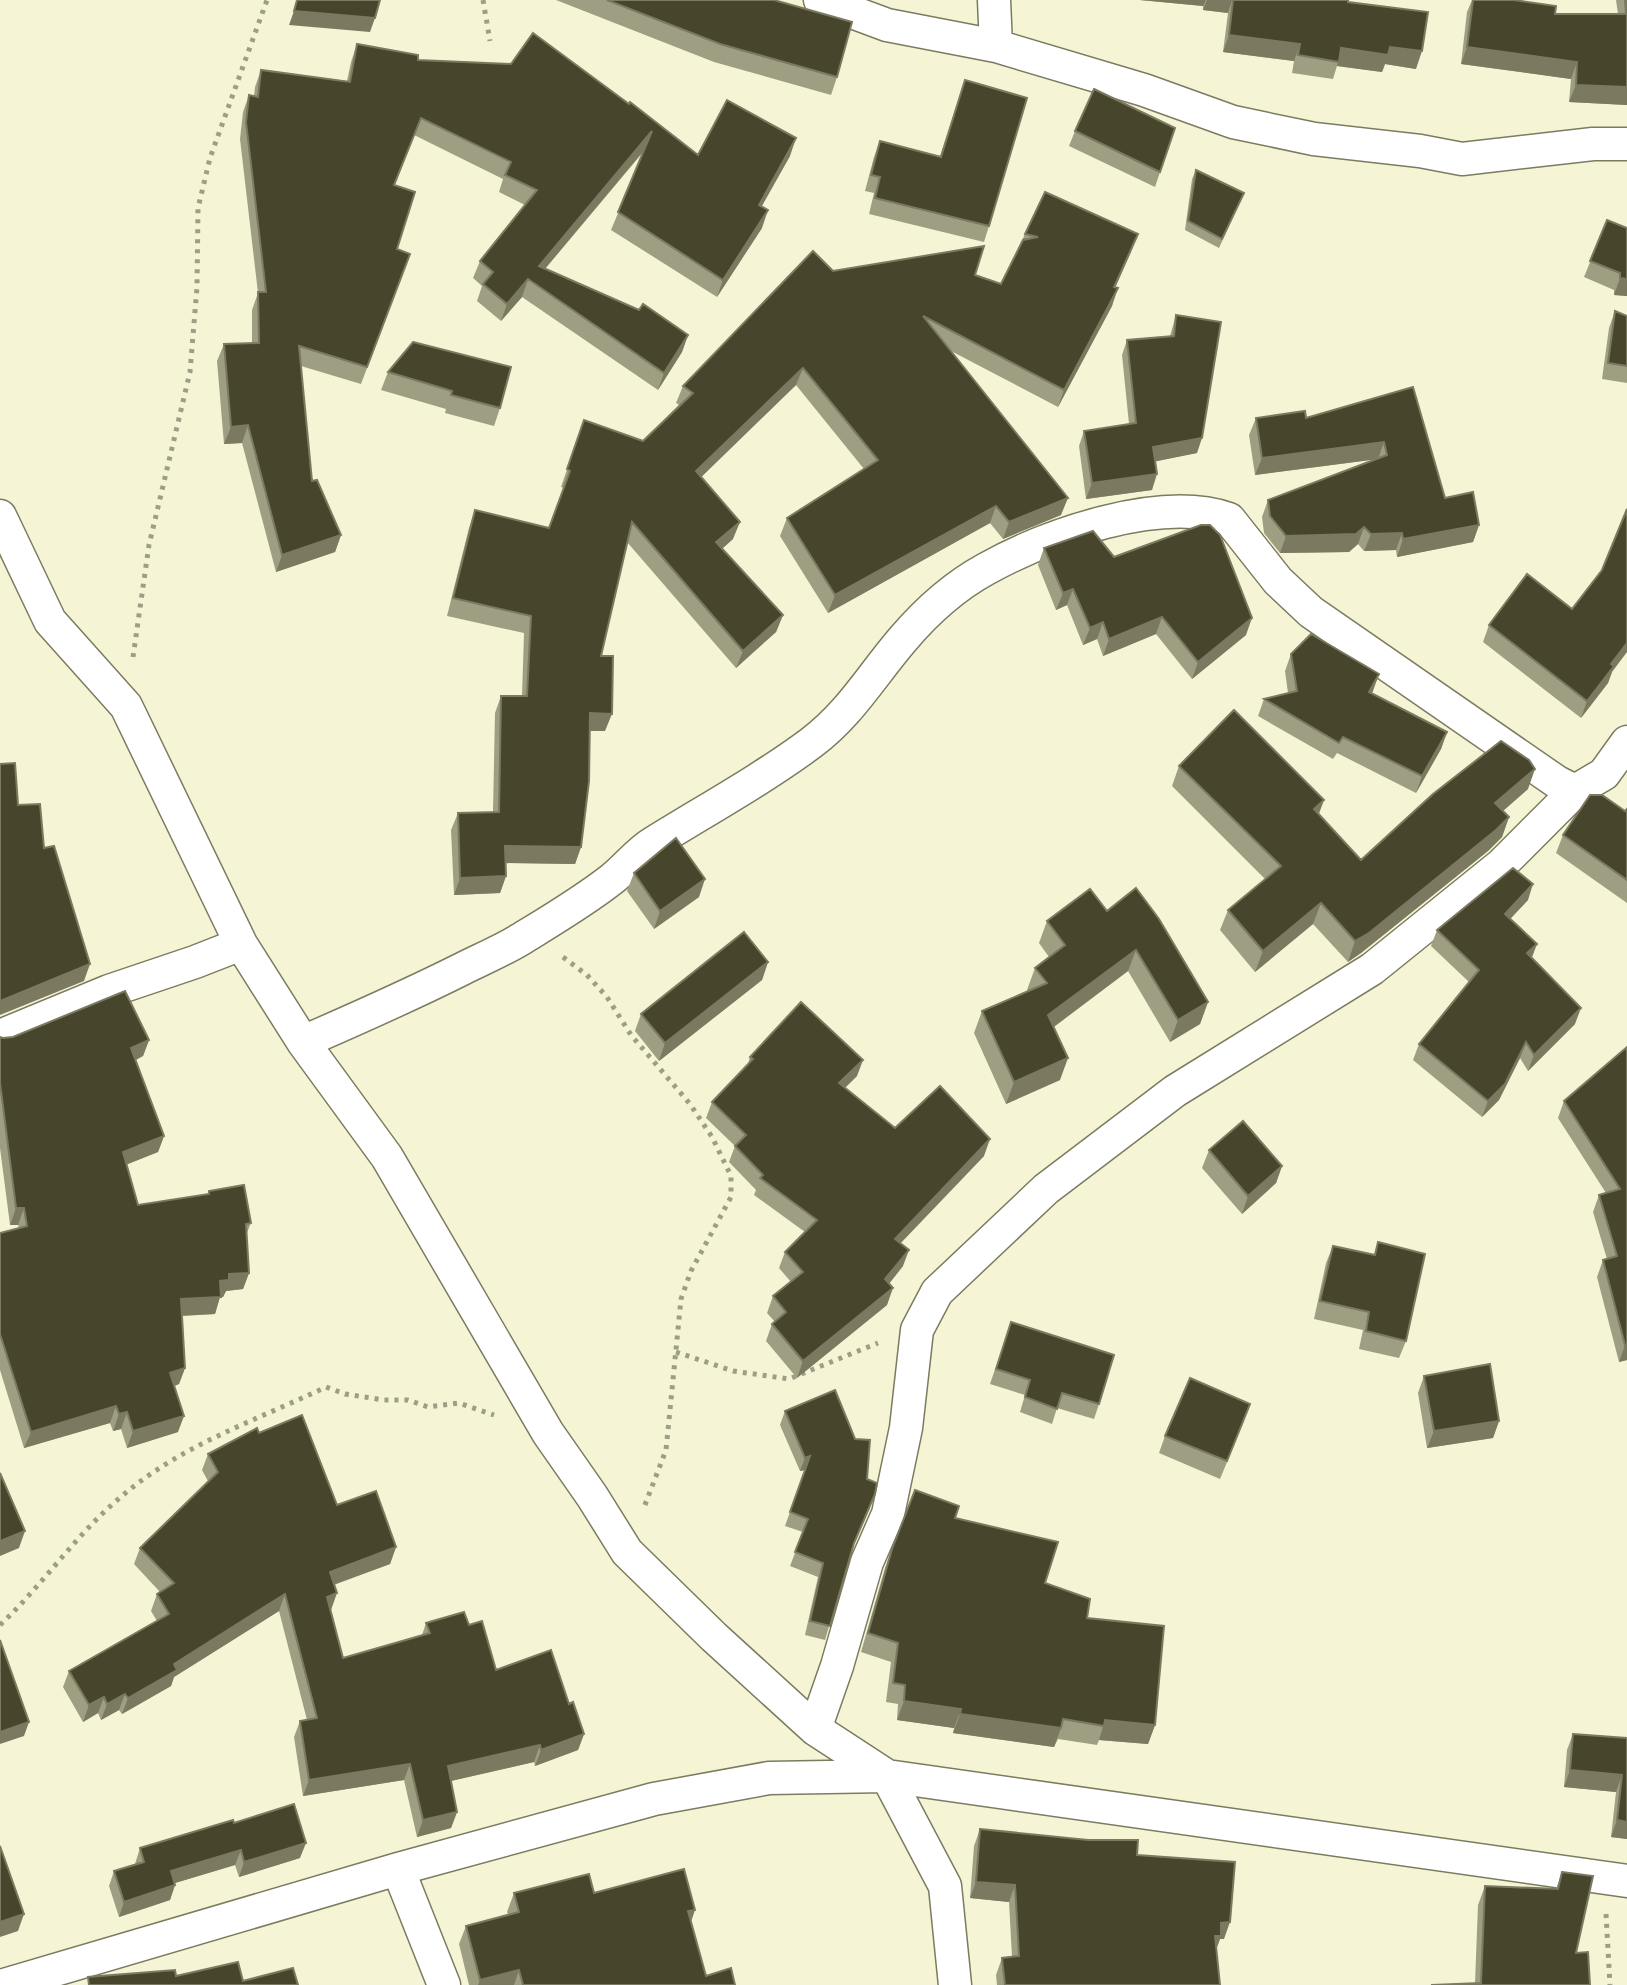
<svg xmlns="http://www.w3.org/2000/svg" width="1627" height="1985" viewBox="0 0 1627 1985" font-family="'Source Sans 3',sans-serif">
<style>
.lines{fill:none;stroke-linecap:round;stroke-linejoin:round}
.street-casing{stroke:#7c7b60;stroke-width:35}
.path{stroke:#9e9e87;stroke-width:5;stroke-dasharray:4 6;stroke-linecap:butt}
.street{stroke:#fff;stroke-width:32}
.wall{fill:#9e9e82}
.shaded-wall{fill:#7b7a60}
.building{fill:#47462d;stroke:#7b7a60;stroke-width:2}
</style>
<rect width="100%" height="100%" fill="#f5f5d6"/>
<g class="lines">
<defs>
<path id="street" d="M820,0L887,25L996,46L1144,90L1233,122L1314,139L1420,151L1462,159L1593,144H1627
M994,0L996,46
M0,516L50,621L126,706L241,944L303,1042L387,1157L548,1433L592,1496L627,1552L714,1637L815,1729L887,1776L945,1886L955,1985
M0,1036L109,991L195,962L241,944
M303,1042C356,1019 410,995 462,969C482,959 503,950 521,939C552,920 584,901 612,879C626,868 638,852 653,843C706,810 761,780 811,743C850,714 872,675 903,639C926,612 955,586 986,569C1047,535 1160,495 1229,519L1278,581L1311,612L1557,782L1575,791
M815,1729L837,1666L867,1562L888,1514L906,1428L917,1330L937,1292L1046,1189L1175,1091L1372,969L1501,865L1575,791L1604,774L1627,742
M398,1869L444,1985
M4,1985L398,1869L654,1799L769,1778L887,1776L1627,1881"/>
</defs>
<!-- street casing -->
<use href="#street" class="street-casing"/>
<!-- path -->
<path class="path" d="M483,0L490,41
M133,657L149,545L190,372L197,287L198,208L210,158L267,0
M563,957L587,975L607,997L631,1035L690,1104L712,1137L731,1176V1197L691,1271L681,1299L666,1450L643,1510
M676,1352L733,1371L789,1379L878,1343
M0,1625C43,1585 76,1534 122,1496C181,1445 257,1420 326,1387L345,1394L384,1400H408L428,1407L459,1403L494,1415
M1606,1914L1610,1985"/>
<!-- street -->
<use href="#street" class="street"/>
</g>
<!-- wall -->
<path class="wall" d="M556,0H774L837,77L831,95L714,62Z
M1140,0H1348V2L1416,69L1385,64L1382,72L1337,66L1333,79L1292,73L1294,61L1223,52L1228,13L1203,10V6Z
M1472,0H1514L1555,14H1618L1616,0H1627V105L1569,102L1571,79L1461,64L1467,12Z
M357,44L418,60L698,155L790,156L761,206L762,228L717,297L611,230L644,151L545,269L688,335L682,352L658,390L522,297L501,321L477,301L482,286L473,278L480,261L525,205L499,192L503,179L414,135L395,185L397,249L410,254L361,384L301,366L312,481L341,535L335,552L276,572L242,443L224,444L217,361L224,344L252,343V310L258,293L240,139L243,112L249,95L254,96L255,87L261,70L347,81L351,62Z
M965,80L989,226L984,242L869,214L874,193L865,191L874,157L880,141L940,156Z
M1175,128L1155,187L1069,146L1075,131Z
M1196,170L1244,193L1219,248L1185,230L1192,179Z
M1607,220L1627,296L1614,295V290L1584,277Z
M1025,234H1138L1115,287L1112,306L1058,407L951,351L1061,515L1003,539L990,523L828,613L780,536L787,518L864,469L796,385L701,477L733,539L722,549L783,615L776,632L736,668L627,542L601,656L605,731H590L581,847L575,864L506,863V876L500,893L454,895L451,830L458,813L493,812L495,713L501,696H522L524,633L447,616L469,528L475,510L549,528L564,488L561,487L584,420L643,441L679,405L676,403L683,386L833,271L975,275L1001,284Z
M1615,311L1627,316V383L1602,379L1609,328Z
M1176,315L1197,453L1155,461L1152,490L1086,499L1079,446L1084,431L1129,424L1122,355L1127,340L1170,336Z
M413,342L500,408L494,426L445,413L446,409L381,390L388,372Z
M1413,387L1445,498L1479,525L1473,542L1397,557L1396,550L1364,551L1358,544L1349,552L1280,553L1264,533L1262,517L1268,500L1378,459L1255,475L1249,435L1256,418H1306Z
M1044,548L1114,557L1246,635L1192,679L1156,634L1103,656L1097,639L1083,645L1067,605L1056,610L1038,565Z
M1489,625L1612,672L1608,683L1581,718L1483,642Z
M1291,654L1373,691L1371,693L1447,732L1441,749L1416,793L1337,753L1333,759L1258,716L1264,699L1288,693L1285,671Z
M1179,766L1324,800L1319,814L1361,860L1528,789L1503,811L1509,817L1502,837L1488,851L1361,953L1348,962L1313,924L1255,972L1220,930L1228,910L1265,879L1172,786Z
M1627,809V903L1556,853L1563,835L1625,811Z
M634,873L699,897L654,929L627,891Z
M1528,900L1510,918L1532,957L1575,1024L1528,1071L1520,1058L1499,1100L1482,1117L1413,1060L1419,1044L1469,982L1431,946L1437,930Z
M1107,911L1208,1002L1200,1024L1170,1042L1128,971L1054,1027L1060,1080L1006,1104L974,1033L982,1011L1028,991L1027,990L1035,968L1049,957L1039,943L1047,921Z
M768,962L762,980L659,1061L635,1031L641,1014Z
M0,1037L3,1038L149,1040L143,1056L136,1060L164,1136L158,1152L126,1165L138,1205L207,1195L209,1191L251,1223L246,1235L249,1273L243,1289L226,1291L223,1297H220L215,1314L182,1316L185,1368L179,1384L175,1386L178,1432L127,1448L121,1429L113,1431L110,1423L24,1448L0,1370V1233L19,1228L18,1225H10L0,1148Z
M1627,1047V1360L1619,1362L1597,1277L1603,1260L1607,1259L1593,1212L1599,1195L1606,1193L1558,1118L1564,1101Z
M750,1057L857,1076L845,1088L895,1128L984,1156L901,1243L903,1266L889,1284L887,1305L797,1378L766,1341L772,1324L775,1322L767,1313L773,1296L791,1282L779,1268L785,1252L805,1232L754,1195L756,1190L729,1162L735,1146L706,1118L712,1102L748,1064Z
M1209,1150L1282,1166L1276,1183L1242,1214L1202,1168Z
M1378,1242L1406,1341L1399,1358L1359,1349L1363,1330L1314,1319L1326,1263L1333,1246L1374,1255Z
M1006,1337L1099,1404L1094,1419L1057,1408L1052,1424L1020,1412L1025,1395L990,1384Z
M1424,1376L1499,1421L1493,1438L1427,1448L1418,1393Z
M785,1411L867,1479L870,1508L852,1549L825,1640L805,1635L818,1577L790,1566L803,1532L785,1526L805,1470L800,1471L780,1425Z
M1244,1421L1220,1479L1159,1453L1165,1436Z
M259,1433L337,1505L396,1547L390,1564L334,1585L331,1610L343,1658L422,1635L426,1623L469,1625L496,1670L569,1704L584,1734L578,1750L535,1766L534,1762L451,1781L457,1812L451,1828L417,1837L404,1780L303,1796L294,1737L300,1721L307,1720L279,1611L174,1677L171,1686L122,1714L119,1710L101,1720L98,1713L83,1722L63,1687L69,1671L157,1621L151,1611L157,1594L160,1592L134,1564L140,1548L208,1481L202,1470L208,1454Z
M955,1518L1045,1583L1087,1618L1155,1725L1148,1744L1099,1740L1097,1745L1058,1739L1054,1747L953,1733L954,1728L897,1720L898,1704L886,1702L891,1662L861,1652L885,1568L892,1549Z
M1573,1734L1627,1738V1839L1611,1837L1616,1792L1564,1787L1567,1750Z
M234,1823L300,1858L239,1877L235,1865L175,1883V1885L170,1900L119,1917L109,1886L114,1871L135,1864L140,1848Z
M980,1829L1137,1855L1224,1939H1220L1216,1949L1220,1985H997L996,1975L1002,1958L1012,1957L1009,1902L970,1898L974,1846Z
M1562,1872L1576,1953L1590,1985L1475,1983L1478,1905L1485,1886L1556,1889Z
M514,1893H594L691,1921L706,1976L735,1985H469L459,1944L466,1926L508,1914L507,1912Z"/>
<!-- shaded-wall -->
<path class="shaded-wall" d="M1140,0H1206L1203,6Z
M1207,0H1232L1228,13L1203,10Z
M294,11L375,18L370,32L289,25Z
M1229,35L1300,44L1294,61L1223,52Z
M1390,47L1422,51L1416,69L1385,64L1382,72L1337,66L1341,48Z
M1467,47L1577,62L1571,79L1461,64Z
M1576,85L1627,87V105L1569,102Z
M652,131L646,148L533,283L539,266Z
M796,138L790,156L753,222L759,205Z
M768,210L762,228L717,297L723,280Z
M1138,234L1131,252L1108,304L1114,287Z
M1620,278L1627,279V296L1614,295Z
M528,279L522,297L501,321L507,304Z
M1118,288L1112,306L1058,407L1064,390Z
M688,335L682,352L658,390L664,373Z
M803,368L796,385L690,488L696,471Z
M248,425L242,443L224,444L231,427Z
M1202,438L1197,453L1148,463L1153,447Z
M1384,442L1378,459L1255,475L1262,458Z
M1157,474L1152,490L1086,499L1092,483Z
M1068,498L1061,515L1003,539L1009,522Z
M996,506L990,523L828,613L835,595Z
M740,522L733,539L709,560L716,542Z
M1479,525L1473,542L1397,557L1403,539Z
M1364,527L1358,544L1349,552L1280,553L1286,536Z
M1402,533L1396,550L1364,551L1371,534Z
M341,535L335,552L276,572L282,555Z
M1073,589L1067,605L1056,610L1063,593Z
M783,615L776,632L736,668L743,651Z
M1162,617L1156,634L1103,656L1109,639Z
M1252,618L1246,635L1192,679L1198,662Z
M1103,622L1097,639L1083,645L1090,628Z
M1627,643V652L1612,672L1608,683L1581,718L1587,701L1611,664Z
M1379,674L1373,691L1363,708L1369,692Z
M590,713L612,714L605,731H584Z
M1447,732L1441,749L1416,793L1422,776Z
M1535,769L1528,789L1488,824L1495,803Z
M1324,800L1316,820L1314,809Z
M1509,817L1502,837L1488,851L1361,953L1348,962L1355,941Z
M505,846L581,847L575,864L499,863Z
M506,876L500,893L454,895L460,878Z
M705,879L699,897L654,929L660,911Z
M1533,884L1528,900L1500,930L1505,914Z
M1321,903L1313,924L1255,972L1263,951Z
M1537,944L1531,960L1527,953Z
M1136,950L1128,971L1040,1037L1048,1015Z
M768,962L762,980L659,1061L665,1043Z
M90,964L84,981L0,1015V1001Z
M1208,1002L1200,1024L1170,1042L1178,1020Z
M1581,1008L1575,1024L1528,1071L1534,1055Z
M149,1040L143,1056L125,1065L131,1048Z
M1526,1042L1520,1058L1499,1100L1482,1117L1488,1101Z
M1068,1058L1060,1080L1006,1104L1014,1082Z
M863,1060L857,1076L833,1099L839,1083Z
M164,1136L158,1152L117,1168L123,1152Z
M990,1139L984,1156L889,1255L895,1239Z
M1282,1166L1276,1183L1242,1214L1248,1196Z
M16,1208H24L18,1225H10Z
M909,1250L903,1266L879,1296L885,1279Z
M249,1273L243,1289L226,1291L223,1297H220L215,1314L175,1316L181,1299L220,1281L229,1274Z
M893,1288L887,1305L797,1378L803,1361Z
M1625,1345H1627V1360L1619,1362Z
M185,1368L179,1384L164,1389L170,1373Z
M116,1406L110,1423L24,1448L31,1432Z
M127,1412L121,1429L113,1431L119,1414Z
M184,1416L178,1432L127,1448L133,1431Z
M1499,1421L1493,1438L1427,1448L1434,1431Z
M810,1456L805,1470L800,1471L805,1458Z
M25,1531L19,1548L0,1556V1541Z
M396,1547L390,1564L324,1588L330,1572Z
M337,1593L331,1610L327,1597Z
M285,1594L279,1611L174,1677L171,1686L122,1714L128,1698L174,1664Z
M125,1694L119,1710L101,1720L107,1704Z
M104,1697L98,1713L83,1722L89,1705Z
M904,1701L961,1709L954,1728L897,1720Z
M960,1714L1061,1728L1054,1747L953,1733Z
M1105,1720L1155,1725L1148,1744L1099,1740Z
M29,1722L24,1736L0,1744V1732Z
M584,1734L578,1750L535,1766L541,1750Z
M540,1745L534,1762L442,1783L448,1766Z
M410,1764L404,1780L303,1796L309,1780Z
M1570,1770L1622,1775L1616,1792L1564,1787Z
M457,1812L451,1828L417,1837L423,1820Z
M1617,1820L1627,1822V1839L1611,1837Z
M306,1843L300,1858L239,1877L244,1862Z
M241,1850L235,1865L165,1886L171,1871Z
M976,1882L1015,1885L1009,1902L970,1898Z
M175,1885L170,1900L119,1917L124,1902Z
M695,1910L689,1928L688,1911Z
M24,1914L18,1931L0,1937V1922Z
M1230,1922L1224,1939H1220L1215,1953V1936L1221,1923Z
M519,1970L514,1985H478L480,1980Z"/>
<!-- building -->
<path class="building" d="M297,0H380L375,18L294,11Z
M607,0H774L852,22L837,77L720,44Z
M1233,0H1348V2L1428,12L1422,51L1390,47L1388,55L1341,48L1339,62L1298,55L1300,44L1229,35Z
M1473,0H1514L1556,6L1555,14H1626L1625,0H1627V87L1576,85L1577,62L1467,47Z
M533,33L629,104L630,102L698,155L727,100L796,138L759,205L768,210L723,280L618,212L652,131L539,266L639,310L643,304L688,335L664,373L528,279L507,304L483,284L493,272L480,261L537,190L505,175L511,162L421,118L394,185L415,192L397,249L410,254L367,367L299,346L312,481L317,480L341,535L282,555L248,425L231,427L224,344L259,343L258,292H266L246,122L249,95L258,97L261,70L350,82L357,44L418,55V60L511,64Z
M965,80L1027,98L989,226L875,198L880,177L871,175L880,141L941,157Z
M1094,89L1175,128L1160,172L1075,131Z
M1196,170L1244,193L1222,239L1188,221Z
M1045,192L1138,234L1114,287L1118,288L1064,390L923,316L1068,498L1009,522L996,506L835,595L787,518L878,460L803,368L696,471L740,522L716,542L783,615L743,651L632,522L601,656H613L612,714L590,713L589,781L581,847L505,846L506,876L460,878L458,813L499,812L501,696H527L531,616L453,598L475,510L549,528L570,471L567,469L584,420L643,441L693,393L683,386L813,251L833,271L984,246L975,275L1001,284L1023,240L1038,237L1025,234Z
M1607,220L1627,228V279L1620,278V273L1590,261Z
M1615,311L1627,316V366L1608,363Z
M1176,315L1221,322L1202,438L1153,447L1157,474L1092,483L1084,431L1136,423L1127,340L1174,336Z
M413,342L511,367L500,408L451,395L452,391L388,372Z
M1413,387L1445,498L1473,492L1479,525L1403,539L1402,533L1371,534L1364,527L1356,534L1286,536L1270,516L1268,500L1387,455L1384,442L1262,458L1256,418L1305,411L1306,418Z
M1627,509V643L1611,664L1614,666L1587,701L1489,625L1527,574L1572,609L1602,570Z
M1201,525H1210L1220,535L1252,618L1198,662L1162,617L1109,639L1103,622L1090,628L1073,589L1063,593L1044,548L1093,531L1114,557Z
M1311,634L1379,674L1369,692L1447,732L1422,776L1343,737L1339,743L1264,699L1297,691L1291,654Z
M1234,710L1324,800L1314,809L1361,860L1433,794L1501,741L1529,760L1535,769L1495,803L1509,817L1496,830L1369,933L1355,941L1321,903L1263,951L1228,910L1281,866L1179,766Z
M15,763L18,805L40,804L44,848L54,846L90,964L0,1001V764Z
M1590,795H1602L1625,811L1627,809V880L1563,835Z
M676,838L705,879L660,911L634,873Z
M1513,868L1533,884L1505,914L1537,944L1527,953L1581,1008L1534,1055L1526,1042L1505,1084L1488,1101L1419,1044L1479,970L1437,930Z
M1136,888L1159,919L1208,1002L1178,1020L1136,950L1048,1015L1068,1058L1014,1082L982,1011L1047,983L1035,968L1065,945L1047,921L1090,889L1107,911Z
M744,932L768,962L665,1043L641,1014Z
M125,991L149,1040L131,1048L164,1136L123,1152L138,1205L209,1194V1191L244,1185L251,1223L246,1224L249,1273L229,1274V1280L220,1281L221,1297L181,1299L185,1368L170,1373L184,1416L133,1431L127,1412L119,1414L116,1406L31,1432L0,1334V1233L27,1226L24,1208H16L0,1083V1037L3,1038L13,1037Z
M801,1002L863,1060L839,1083L895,1128L940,1086L990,1139L895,1239L909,1250L885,1279L893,1288L803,1361L772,1324L786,1312L773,1296L803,1272L785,1252L817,1220L760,1178L763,1175L735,1146L746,1135L712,1102L753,1059L750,1057Z
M1627,1047V1345H1625L1603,1260L1617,1256L1599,1195L1620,1189L1564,1101Z
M1243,1121L1282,1166L1248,1196L1209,1150Z
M1378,1242L1425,1254L1406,1341L1366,1331L1369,1312L1320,1301L1333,1246L1375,1255Z
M1011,1322L1114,1355L1099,1404L1062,1393L1057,1409L1025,1397L1030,1380L996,1369Z
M1490,1364L1499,1421L1434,1431L1424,1376Z
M1190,1378L1250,1404L1227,1461L1165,1436Z
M835,1390L855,1439L870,1440L867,1479L877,1483L875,1494L854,1543L830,1626L810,1621L823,1563L795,1552L808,1519L790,1512L810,1456L805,1458L785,1411Z
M302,1415L337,1505L376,1491L396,1547L330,1572L337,1593L327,1597L343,1658L430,1633L426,1623L464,1612L469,1625L482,1621L496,1670L551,1650L569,1704L573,1702L584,1734L541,1750L540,1745L448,1766L457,1812L423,1820L410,1764L309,1780L300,1721L317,1718L285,1594L174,1664L177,1670L128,1698L125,1694L107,1704L104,1697L89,1705L69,1671L169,1614L157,1594L174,1583L140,1548L218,1472L208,1454L257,1428L259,1433Z
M0,1473L25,1531L0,1541Z
M915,1490L959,1506L955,1518L1058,1542L1045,1583L1090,1599L1087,1618L1164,1626L1155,1725L1105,1720L1104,1726L1063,1719L1061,1728L960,1714L961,1709L904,1701L905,1685L893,1683L898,1643L868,1633L892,1549Z
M0,1640L29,1722L0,1732Z
M1573,1734L1627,1738V1822L1617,1820L1622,1775L1570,1770Z
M294,1804L306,1843L244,1862L241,1850L171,1871L175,1885L124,1902L114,1871L144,1862L140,1848L233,1820L234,1823Z
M980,1829L1088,1840H1138L1137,1855L1235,1862L1230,1922L1221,1923V1936H1215L1220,1985H1005L1002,1958L1019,1956L1015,1885L976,1882Z
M0,1846L24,1914L0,1922Z
M684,1869L695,1910L688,1911L706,1976L731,1968L735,1985H523L519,1970L480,1980L466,1926L519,1912L514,1893L589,1874L594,1893Z
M1562,1872L1593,1876L1576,1953L1588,1952L1590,1985H1431L1481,1983L1485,1886L1558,1889Z
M238,1962L243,1981L293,1968L298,1985H89L88,1977L175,1970L176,1976Z"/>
</svg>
